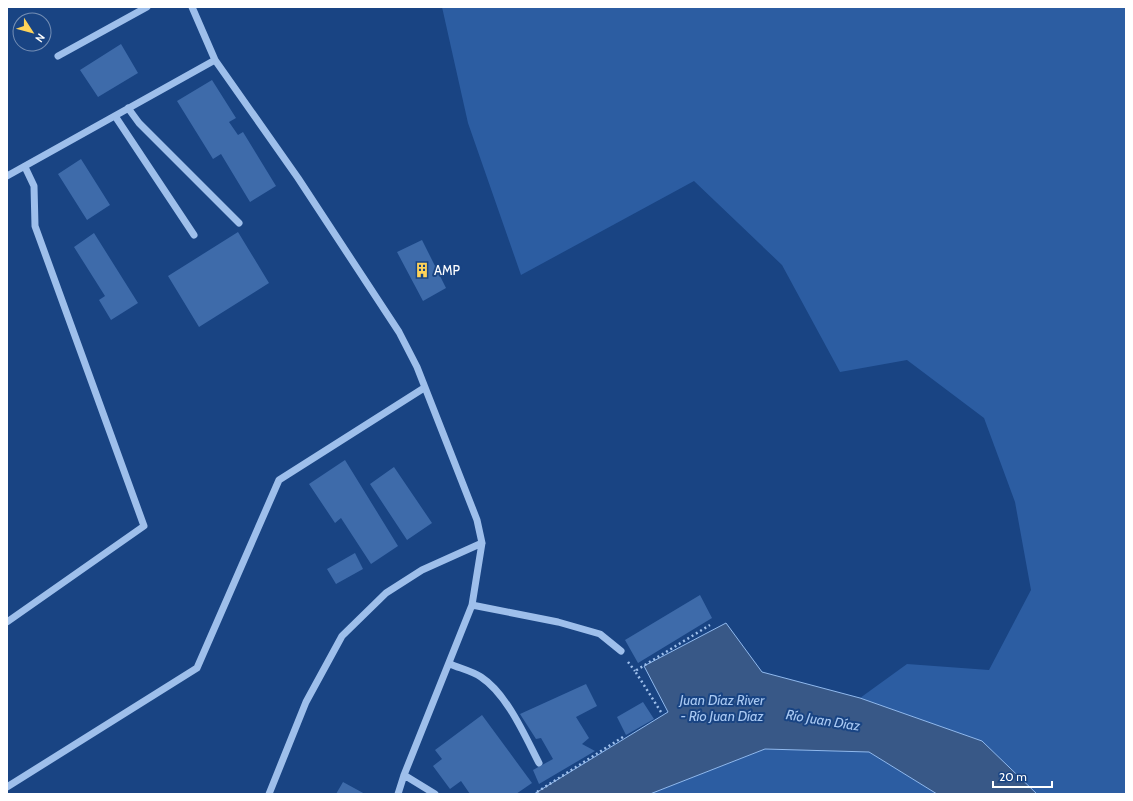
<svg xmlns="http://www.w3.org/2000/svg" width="1133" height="801" viewBox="0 0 1133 801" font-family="Cabin,sans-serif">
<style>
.green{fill:#2c5da2}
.water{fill:#385887;stroke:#90b9ee}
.building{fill:#3e6baa}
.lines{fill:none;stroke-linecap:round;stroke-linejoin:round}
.path{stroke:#9ebfeb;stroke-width:2.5;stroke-dasharray:2 3;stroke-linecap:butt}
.minor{stroke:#9ebfeb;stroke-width:7}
.labels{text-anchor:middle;stroke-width:4;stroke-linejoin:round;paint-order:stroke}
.poi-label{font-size:13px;fill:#fff;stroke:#194483;text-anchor:start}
.water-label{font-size:14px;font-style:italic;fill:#a9c9f3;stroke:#194483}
</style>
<rect width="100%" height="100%" fill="#194483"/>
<!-- green -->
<path class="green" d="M442,7H1126V794H1037L982,741L860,698L907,664L989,670L1031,590L1015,502L984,418L907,360L840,372L782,265L694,181L521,275L468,123Z
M765,749L869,752L937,794H650Z"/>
<!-- water -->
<path class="water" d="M726,623L762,672L860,698L982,741L1037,794H937L869,752L765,749L650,794H534L668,712L644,666Z"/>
<!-- building -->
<path class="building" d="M121,44L138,73L98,97L80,70Z
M212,80L236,118L229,122L238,135L243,132L276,186L250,202L221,154L213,159L177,101Z
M81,159L110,205L87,220L58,174Z
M238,232L269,283L199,327L168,276Z
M94,233L138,303L111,320L99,300L105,296L74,247Z
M422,240L446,288L423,301L397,252Z
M345,460L398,546L371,564L341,518L335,523L309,484Z
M394,467L432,523L407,540L370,484Z
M355,553L363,569L336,584L327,569Z
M700,595L712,618L638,663L625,640Z
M586,684L597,706L576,717L589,738L582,744L595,751L539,784L533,770L553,759L541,738L536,739L520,714Z
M643,702L654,719L626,735L617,717Z
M482,715L532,783L516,794H470L461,781L450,789L433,766L442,759L435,750Z
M343,782L365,794H336Z"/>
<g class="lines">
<!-- path -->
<path class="path" d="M628,662L635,671
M661,712L635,671L710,625
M537,792L623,737"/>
<!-- minor -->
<path class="minor" d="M192,7L215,60L298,178L399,332L417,367L477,520L482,543L472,605L404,775L398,794
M58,56L147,7
M128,108L139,123L239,223
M115,116L194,235
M7,176L215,60
M472,605L558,622L600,634L621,651
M7,622L144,526L35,226L34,186L25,167
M450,664C459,668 472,671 481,677C507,694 525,736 539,763
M404,775L435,794
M7,787L197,668L279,480L424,388
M269,794L306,702L342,636L386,593L422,570L482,543"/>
</g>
<!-- icons -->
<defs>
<symbol id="building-bare" viewBox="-9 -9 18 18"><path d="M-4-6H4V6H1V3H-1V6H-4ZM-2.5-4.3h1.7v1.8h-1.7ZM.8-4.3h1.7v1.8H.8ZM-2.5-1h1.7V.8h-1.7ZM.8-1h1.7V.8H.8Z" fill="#fed359" stroke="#194483" stroke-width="2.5" paint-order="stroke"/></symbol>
</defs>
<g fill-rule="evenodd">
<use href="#building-bare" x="411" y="259" width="22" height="22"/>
</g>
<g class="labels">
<!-- poi labels -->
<g class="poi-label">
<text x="434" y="275">AMP</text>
</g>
<!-- water labels -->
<g class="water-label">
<text x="722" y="705">Juan Díaz River<tspan x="722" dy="16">- Río Juan Díaz</tspan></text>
<text transform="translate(823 720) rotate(9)" y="5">Río Juan Díaz</text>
</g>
</g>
<!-- border -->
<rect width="1133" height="801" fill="none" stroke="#ffffff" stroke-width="16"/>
<!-- north arrow -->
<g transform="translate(32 32) rotate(126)"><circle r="19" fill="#194483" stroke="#758fb5"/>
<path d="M0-3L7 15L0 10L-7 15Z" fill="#fed359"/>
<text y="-6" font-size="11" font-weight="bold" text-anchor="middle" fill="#ffffff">N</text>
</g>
<!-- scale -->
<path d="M993 781v6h59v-6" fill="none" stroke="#ffffff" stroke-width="2"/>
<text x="999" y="781" font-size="12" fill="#ffffff" stroke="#194483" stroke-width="3" paint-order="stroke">20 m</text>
</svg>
